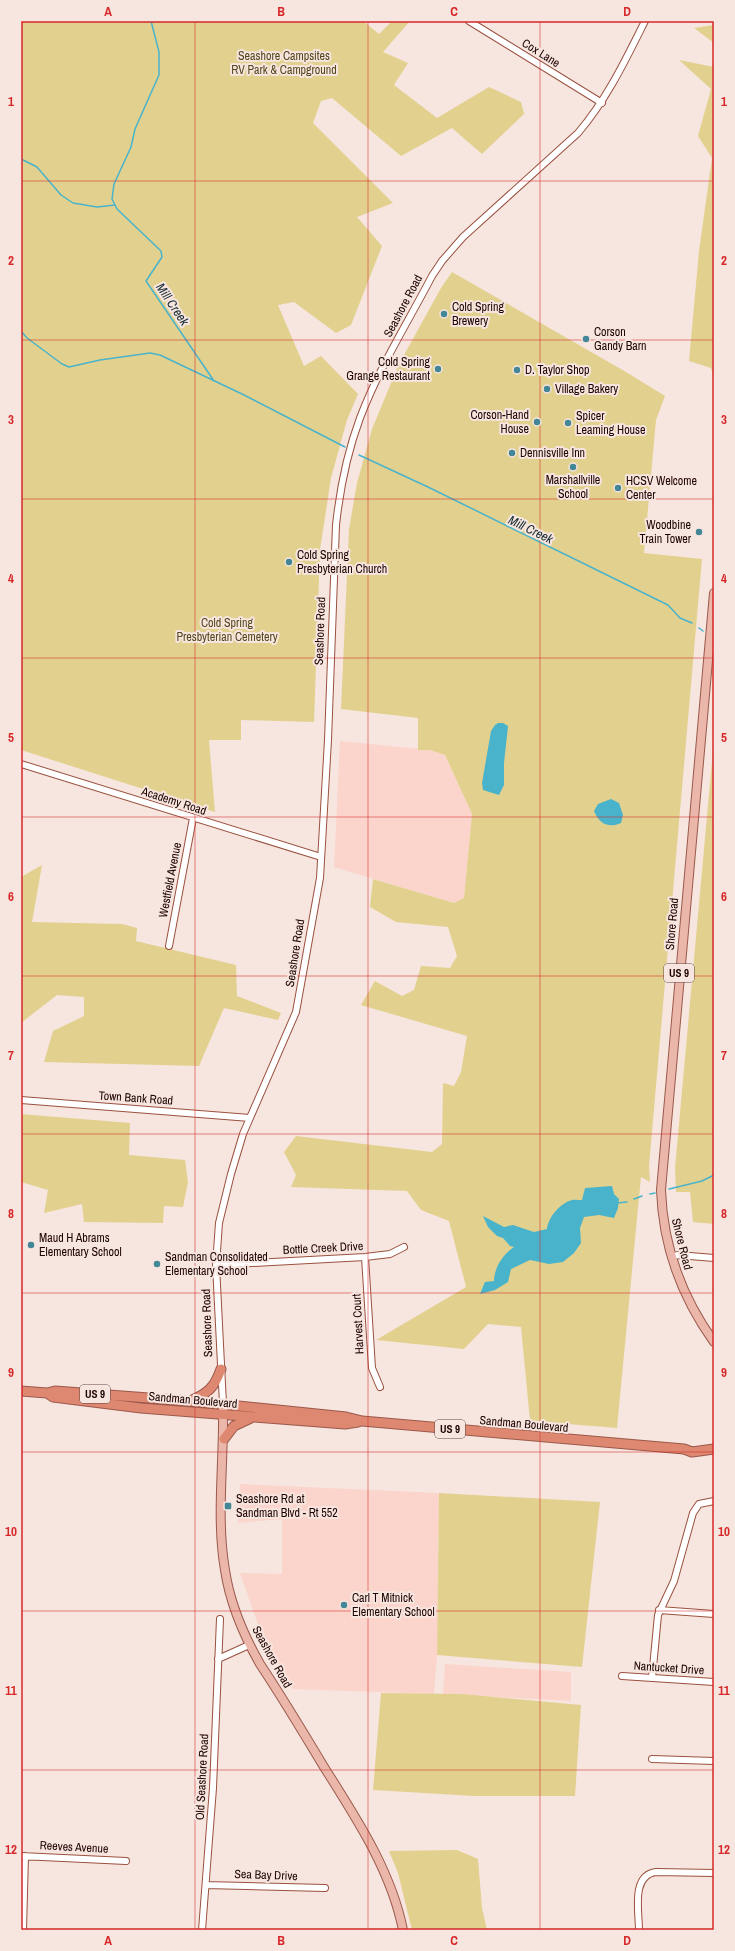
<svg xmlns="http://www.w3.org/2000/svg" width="735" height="1951" viewBox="0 0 735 1951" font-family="'Archivo Narrow',sans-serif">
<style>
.built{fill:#fbd5cb}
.green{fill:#e2d18e}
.water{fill:#49b3cb}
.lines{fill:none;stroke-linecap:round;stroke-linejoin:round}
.stream{stroke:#49b3cb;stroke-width:1.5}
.minor-casing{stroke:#9a513e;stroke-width:8}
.major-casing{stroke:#9a594a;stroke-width:10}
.highway-casing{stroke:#9a594a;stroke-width:11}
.minor{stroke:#fff;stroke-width:6}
.major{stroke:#ebb7aa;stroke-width:8}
.highway{stroke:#de8771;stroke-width:9}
.grid{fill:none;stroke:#d62828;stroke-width:1;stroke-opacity:0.55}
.poi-dot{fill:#438796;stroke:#f7e5e0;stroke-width:1.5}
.labels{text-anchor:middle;stroke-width:4;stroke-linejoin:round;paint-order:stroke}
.shield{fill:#f7e5e0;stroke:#5e4744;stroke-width:1}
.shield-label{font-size:11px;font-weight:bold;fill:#1d0301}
.street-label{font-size:12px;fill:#1d0301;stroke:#f7e5e0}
.park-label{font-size:12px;fill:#52471c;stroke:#f7e5e0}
.poi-label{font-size:12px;fill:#1d0301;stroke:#f7e5e0;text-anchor:start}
.water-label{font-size:13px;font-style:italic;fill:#152d33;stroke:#f7e5e0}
.neatline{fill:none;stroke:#d62828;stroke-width:1.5}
.grid-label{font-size:13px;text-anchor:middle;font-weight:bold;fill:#d62828}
</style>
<rect width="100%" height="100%" fill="#f7e5e0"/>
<!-- built -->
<path class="built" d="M340,741L430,750L445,755L472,814L464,898L454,903L334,867Z
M240,1484L439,1493L437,1655L434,1694L293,1689L262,1636L240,1573L282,1574V1519L238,1523Z
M445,1664L571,1672V1701L443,1694Z"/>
<!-- green -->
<path class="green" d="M21,21H363L379,34L392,21H410L383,52L408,63L394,85L437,118L489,87L521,102L524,114L482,154L452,128L401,156L332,98L321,101L313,123L393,203L357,217L382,246L351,325L336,333L294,302L278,305L304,366L321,356L358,394L347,420L331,478L320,550L314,722L241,720V740H209L215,812L21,750Z
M714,25V43L694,28Z
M679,60L714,67V378L711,368L689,361L699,251L712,158L698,136L711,89Z
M452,272L626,372L665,396L656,420L644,553L702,559L649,1166L650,1182L641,1177L617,1428L530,1421L521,1327L488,1324L464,1349L376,1340L466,1287L449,1221L421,1210L407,1191L291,1187L296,1175L284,1152L296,1136L432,1152L442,1144L443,1083L454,1086L461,1072L467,1036L361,1005L375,981L402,996L414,990L421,966L450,968L457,956L448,927L396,922L370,907L373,879L454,903L464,898L472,814L445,755L430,750H418V718L341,709L349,529L357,483L372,429L399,364L441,288Z
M714,739V1224L693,1222L690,1192H676L675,1168Z
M42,865L32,922L122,924L137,928L136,941L236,965L237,996L281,1013L278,1020L224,1008L199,1066L44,1062L53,1031L84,1016V997L57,995L21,1023V877Z
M21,1114L130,1123L129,1155L185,1160L188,1182L183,1207L164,1206L163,1223L84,1222L82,1204L44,1213L48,1190L21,1182Z
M439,1493L600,1502L582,1667L437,1655Z
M381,1693L462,1694L581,1705L575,1796H474L373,1790Z
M457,1850L478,1859L482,1908L487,1930H412L398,1873L389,1851Z"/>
<!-- water -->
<path class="water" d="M498,723H503L508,726L504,763V785L499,795L483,790L482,783L491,731L495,725Z
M611,799L619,803L623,815L621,823C608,829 599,823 594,811L598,804Z
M612,1186L614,1194L619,1199L618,1208L614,1218L599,1215L584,1217L580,1228L581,1243L574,1253L563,1262L549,1264L530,1260L511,1269L508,1282L495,1290L480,1294L485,1282L494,1281C494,1268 503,1254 514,1247L510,1246L503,1238L497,1236L488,1227L483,1216L504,1227L513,1225L534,1232L547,1229C548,1218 559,1205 569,1201C573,1199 578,1200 582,1200L585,1188Z"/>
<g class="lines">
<!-- stream -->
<path class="stream" d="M151,21L159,52V75L135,129L131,147L114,184L112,199L117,209L161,251L162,257L146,281L214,381
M21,159L37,167L61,195L73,203L97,207L115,205
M21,331L27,338L62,364L69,367L100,360L150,353L160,355L242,394L345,447
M359,455L428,487L668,605L680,618L692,623
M699,628L703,631
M669,1189L702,1181L714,1175
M650,1194L655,1193
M634,1199L642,1196
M617,1203L627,1202"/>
<defs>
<path id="minor" d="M469,21L602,103
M21,764L321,857
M169,946L193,818
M21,1100L250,1118
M365,1257L372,1368L380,1387
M671,1257L678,1255L714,1258
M216,1265L365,1257L390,1254L404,1247
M223,1404L216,1265L219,1223L231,1174L243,1134L296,1012L320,878L328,740L336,525C340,488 347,453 360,418C379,368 408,322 432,276L442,261L463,237L578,133C607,99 625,61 645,21
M659,1610L714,1614
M218,1659L249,1645
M622,1676L714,1682
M652,1678L658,1615L674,1581L693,1513L699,1504L714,1501
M652,1759L714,1761
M21,1856L126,1861
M206,1885L325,1888
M23,1930L25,1856
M202,1930L213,1788L220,1619
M639,1930C639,1912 631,1875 656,1872L714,1873"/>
<path id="major" d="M714,593L661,1190C663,1246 681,1296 714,1342
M223,1410C224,1463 216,1518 225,1570C230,1604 243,1634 260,1664C282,1697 303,1732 324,1767C356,1818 391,1870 403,1930"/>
<path id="highway" d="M21,1391L47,1393L55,1391L189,1401L346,1417L362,1421L684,1449L692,1452L714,1449
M47,1393L53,1397L141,1408L345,1424L358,1422
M192,1400C209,1393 215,1386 221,1369
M224,1439L234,1426L251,1418"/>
</defs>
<!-- minor casing -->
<use href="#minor" class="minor-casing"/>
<!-- major casing -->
<use href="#major" class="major-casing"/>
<!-- highway casing -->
<use href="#highway" class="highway-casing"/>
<!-- minor -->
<use href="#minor" class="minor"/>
<!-- major -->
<use href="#major" class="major"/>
<!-- highway -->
<use href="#highway" class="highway"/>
</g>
<!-- grid -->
<path class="grid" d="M195,21V1930M368,21V1930M540,21V1930M21,181H714M21,340H714M21,499H714M21,658H714M21,817H714M21,976H714M21,1134H714M21,1293H714M21,1452H714M21,1611H714M21,1770H714"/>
<!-- markers -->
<g class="poi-dot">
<circle cx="444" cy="314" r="4"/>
<circle cx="586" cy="339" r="4"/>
<circle cx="438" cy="369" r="4"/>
<circle cx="517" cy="370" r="4"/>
<circle cx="547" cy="389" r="4"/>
<circle cx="537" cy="422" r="4"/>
<circle cx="568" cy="423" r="4"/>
<circle cx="512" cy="453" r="4"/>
<circle cx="573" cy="467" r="4"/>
<circle cx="618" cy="488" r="4"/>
<circle cx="699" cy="532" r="4"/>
<circle cx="289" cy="562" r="4"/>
<circle cx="31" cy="1245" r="4"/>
<circle cx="157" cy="1264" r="4"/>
<rect x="224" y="1502" width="8" height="8" rx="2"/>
<circle cx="344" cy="1605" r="4"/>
</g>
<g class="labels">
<!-- shield labels -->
<g class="shield">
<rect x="664" y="964" width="30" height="18" rx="3"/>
<rect x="80" y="1385" width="30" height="18" rx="3"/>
<rect x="435" y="1420" width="30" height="18" rx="3"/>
</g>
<g class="shield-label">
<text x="679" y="977">US 9</text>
<text x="95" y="1398">US 9</text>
<text x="450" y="1433">US 9</text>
</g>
<!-- street labels -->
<g class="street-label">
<text transform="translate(541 53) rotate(32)" y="4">Cox Lane</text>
<text transform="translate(403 306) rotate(-62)" y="4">Seashore Road</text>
<text transform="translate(320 631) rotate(-88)" y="4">Seashore Road</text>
<text transform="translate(174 801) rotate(18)" y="4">Academy Road</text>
<text transform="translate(170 880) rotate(-79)" y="4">Westfield Avenue</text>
<text transform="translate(672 924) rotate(-85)" y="4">Shore Road</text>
<text transform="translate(295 953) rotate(-81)" y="4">Seashore Road</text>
<text transform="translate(136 1098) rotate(4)" y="4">Town Bank Road</text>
<text transform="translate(682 1244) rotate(76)" y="4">Shore Road</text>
<text transform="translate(323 1248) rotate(-3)" y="4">Bottle Creek Drive</text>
<text transform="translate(207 1323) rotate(-92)" y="4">Seashore Road</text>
<text transform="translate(358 1324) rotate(-93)" y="4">Harvest Court</text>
<text transform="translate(193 1400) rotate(5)" y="4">Sandman Boulevard</text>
<text transform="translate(524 1424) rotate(5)" y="4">Sandman Boulevard</text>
<text transform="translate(272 1657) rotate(61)" y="4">Seashore Road</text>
<text transform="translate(669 1668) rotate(4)" y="4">Nantucket Drive</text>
<text transform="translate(202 1777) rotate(-87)" y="4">Old Seashore Road</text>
<text transform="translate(74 1847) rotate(3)" y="4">Reeves Avenue</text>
<text transform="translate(266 1875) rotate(2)" y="4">Sea Bay Drive</text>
</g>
<!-- park labels -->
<g class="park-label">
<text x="284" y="60">Seashore Campsites<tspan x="284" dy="14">RV Park &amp; Campground</tspan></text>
<text x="227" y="627">Cold Spring<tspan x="227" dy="14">Presbyterian Cemetery</tspan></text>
</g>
<!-- poi labels -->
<g class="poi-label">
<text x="452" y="311">Cold Spring<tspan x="452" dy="14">Brewery</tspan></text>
<text x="594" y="336">Corson<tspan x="594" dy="14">Gandy Barn</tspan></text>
<text x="430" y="366" text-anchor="end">Cold Spring<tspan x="430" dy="14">Grange Restaurant</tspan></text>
<text x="525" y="374">D. Taylor Shop</text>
<text x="555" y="393">Village Bakery</text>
<text x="529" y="419" text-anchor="end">Corson-Hand<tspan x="529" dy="14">House</tspan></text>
<text x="576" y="420">Spicer<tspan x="576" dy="14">Leaming House</tspan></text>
<text x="520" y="457">Dennisville Inn</text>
<text x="573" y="484" text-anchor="middle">Marshallville<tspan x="573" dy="14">School</tspan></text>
<text x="626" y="485">HCSV Welcome<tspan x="626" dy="14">Center</tspan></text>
<text x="691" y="529" text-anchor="end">Woodbine<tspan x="691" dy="14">Train Tower</tspan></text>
<text x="297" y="559">Cold Spring<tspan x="297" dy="14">Presbyterian Church</tspan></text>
<text x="39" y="1242">Maud H Abrams<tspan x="39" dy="14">Elementary School</tspan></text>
<text x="165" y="1261">Sandman Consolidated<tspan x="165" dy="14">Elementary School</tspan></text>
<text x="236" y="1503">Seashore Rd at<tspan x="236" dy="14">Sandman Blvd - Rt 552</tspan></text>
<text x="352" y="1602">Carl T Mitnick<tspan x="352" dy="14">Elementary School</tspan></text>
</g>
<!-- water labels -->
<g class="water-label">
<text transform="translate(173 304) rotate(56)" y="5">Mill Creek</text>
<text transform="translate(531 529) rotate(26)" y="5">Mill Creek</text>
</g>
</g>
<!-- border -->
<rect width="735" height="1951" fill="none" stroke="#f7e5e0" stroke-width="44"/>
<rect x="22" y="22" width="691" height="1907" class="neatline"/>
<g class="grid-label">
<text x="108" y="16">A</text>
<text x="281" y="16">B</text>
<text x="454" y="16">C</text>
<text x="627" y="16">D</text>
<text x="11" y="106">1</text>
<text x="724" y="106">1</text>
<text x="11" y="265">2</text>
<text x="724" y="265">2</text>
<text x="11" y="424">3</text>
<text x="724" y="424">3</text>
<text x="11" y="583">4</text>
<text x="724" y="583">4</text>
<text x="11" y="742">5</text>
<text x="724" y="742">5</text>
<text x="11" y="901">6</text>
<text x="724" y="901">6</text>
<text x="11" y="1060">7</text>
<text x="724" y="1060">7</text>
<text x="11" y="1218">8</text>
<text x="724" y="1218">8</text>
<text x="11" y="1377">9</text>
<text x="724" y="1377">9</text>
<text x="11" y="1536">10</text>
<text x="724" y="1536">10</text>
<text x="11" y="1695">11</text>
<text x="724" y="1695">11</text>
<text x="11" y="1854">12</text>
<text x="724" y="1854">12</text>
<text x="108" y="1945">A</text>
<text x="281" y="1945">B</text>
<text x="454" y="1945">C</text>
<text x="627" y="1945">D</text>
</g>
</svg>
